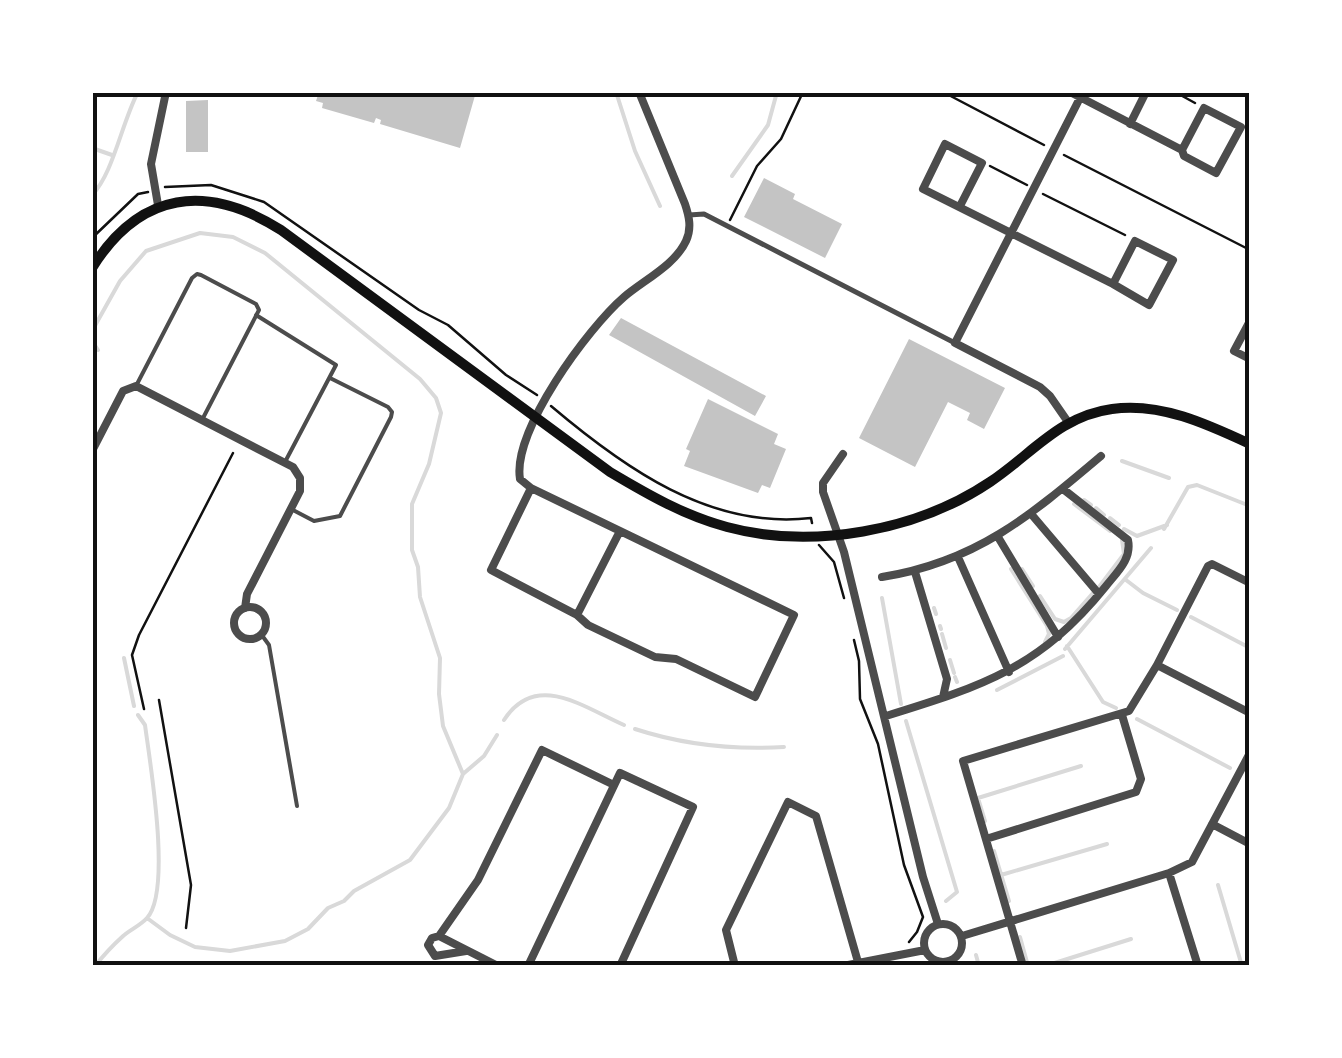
<svg xmlns="http://www.w3.org/2000/svg" width="1342" height="1058" viewBox="0 0 1342 1058" font-family="'Asap Condensed',sans-serif">
<style>
.lines{fill:none;stroke-linecap:round;stroke-linejoin:round}
.stream{stroke:#d9d9d9;stroke-width:4}
.building{fill:#c4c4c4}
.path{stroke:#111;stroke-width:2.5}
.service{stroke:#4c4c4c;stroke-width:4}
.pedestrian{stroke:#4c4c4c;stroke-width:5}
.minor{stroke:#4c4c4c;stroke-width:8}
.secondary{stroke:#111;stroke-width:10}
.neatline{fill:none;stroke:#111;stroke-width:4}
</style>
<rect width="100%" height="100%" fill="#fff"/>
<g class="lines">
<!-- stream -->
<path class="stream" d="M616,92L635,151L660,206
M92,148L112,155
M732,176L768,125L777,92
M92,195C113,174 122,122 138,92
M92,331L120,281L146,251L200,233L233,237L265,253L420,379L436,398L441,413L429,464L412,504V550L418,567L420,597L440,658L439,694L443,726L463,774
M92,341L98,350
M1122,461L1169,478
M1084,500L1091,505
M1074,504L1110,531
M1096,508L1104,515
M1110,518L1119,525
M1124,529L1137,536L1167,525
M1164,529L1188,487L1197,485L1250,506
M1011,569L1047,626L1049,634L1045,642
M1022,569L1033,586
M1126,580L1143,593L1177,610
M1099,587L1124,554L1122,540
M1040,596L1055,619L1064,622L1071,618L1093,593
M882,598L901,704
M934,608L936,614
M1191,617L1250,648
M940,626L941,629
M942,634L946,648
M1067,646L1103,702L1116,708
M1065,649L1151,548
M124,658L134,706
M950,660L954,673
M955,677L957,682
M997,690L1063,656
M1137,719L1230,768
M504,720C536,671 583,707 624,725
M906,721L957,892L946,901
M635,729C684,745 733,750 784,747
M985,821L978,798L1081,766
M994,851L1009,901
M1001,875L1107,844
M1218,885L1242,966
M147,918L170,935L195,947L230,951L285,941L308,929L328,908L344,901L354,891L410,860L449,808L463,774L484,756L497,735
M1020,937L1028,966
M976,955L979,966
M95,966C103,956 112,946 122,937C129,930 140,926 147,918C172,891 150,763 145,725L138,715
M1045,966L1131,939"/>
</g>
<!-- building -->
<path class="building" d="M319,92H476L460,148L380,124L381,120L376,118L374,123L322,108L323,103L316,101Z
M208,100V152H186V101Z
M764,178L795,194L793,199L842,224L825,258L744,217Z
M621,318L766,396L755,416L609,335Z
M909,339L1005,388L984,429L967,420L970,413L948,402L915,467L859,438Z
M708,399L778,434L774,444L786,449L770,488L762,485L758,493L684,466L690,451L686,449Z"/>
<g class="lines">
<!-- path -->
<path class="path" d="M943,92L1044,145
M1175,92L1195,103
M1064,155L1250,250
M990,166L1027,185
M165,187L211,185L264,202L419,310L448,325L506,375L537,395
M1043,194L1125,235
M730,220L757,166L781,139L803,92
M92,238L138,194L148,192
M551,406C623,467 710,530 811,518L812,523
M819,545L834,562L844,598
M854,640L859,661L860,699L878,744L904,865L923,917L917,932L909,942
M159,700L191,885L186,928
M144,709L132,655L139,635L233,453
M913,963L925,966"/>
<!-- service -->
<path class="service" d="M256,315L336,365L285,462
M136,386L192,278L197,274L201,275L256,304L259,310L202,420
M291,509L314,521L340,516L391,417L392,412L388,407L330,378
M261,634L269,645L297,806"/>
<!-- pedestrian -->
<path class="pedestrian" d="M689,215L704,214L955,343"/>
<!-- minor -->
<path class="minor" d="M1070,92L1182,150L1184,156L1216,173L1241,127L1204,108L1182,150
M1130,124L1146,92
M158,205L151,164L166,92
M960,206L982,163L945,144L923,189L1113,284L1149,305L1173,260L1135,241L1113,284
M1250,321L1234,351L1250,359
M1068,422L1050,396L1040,387L955,343L1083,92
M92,451L123,391L136,386L293,467L300,478V491L247,594L245,608
M843,454L823,483V492L844,552L923,877L938,924
M531,488L794,615L755,697L676,659L655,657L588,625L577,615L491,570Z
M531,488L520,479C512,431 588,328 624,297C644,280 675,265 686,241C692,228 689,216 685,204L639,92
M1032,515L1099,594
M998,537L1058,637
M958,557L1009,672
M915,572L947,679L943,697
M882,577C976,562 1030,516 1101,456
M234 623a16 16 0 1 1 32 0a16 16 0 1 1-32 0Z
M577,615L620,531
M1157,665L1250,713
M886,716C983,686 1040,668 1106,586C1117,572 1132,559 1128,540L1063,489
M1212,824L1250,844
M986,839L1136,792L1141,779L1122,715
M1169,873L1198,966
M924 943a19 19 0 1 1 38 0a19 19 0 1 1-38 0Z
M439,936L478,880L542,750L614,785
M962,936L1169,873L1192,862L1250,753
M466,951L435,956L428,945L432,938L439,936L498,966
M528,966L620,773L693,807L620,966
M735,966L726,930L788,802L816,816L858,962
M843,966L925,950
M1023,966L963,761L1129,711L1157,665L1208,566L1212,564L1250,583"/>
<!-- secondary -->
<path class="secondary" d="M92,268C140,191 207,183 281,230L610,472C647,494 685,516 727,527C812,550 917,531 990,482C1031,455 1059,416 1112,409C1160,402 1207,424 1250,444"/>
</g>
<!-- border -->
<rect width="1342" height="1058" fill="none" stroke="#ffffff" stroke-width="190"/>
<rect x="95" y="95" width="1152" height="868" class="neatline"/>
</svg>
